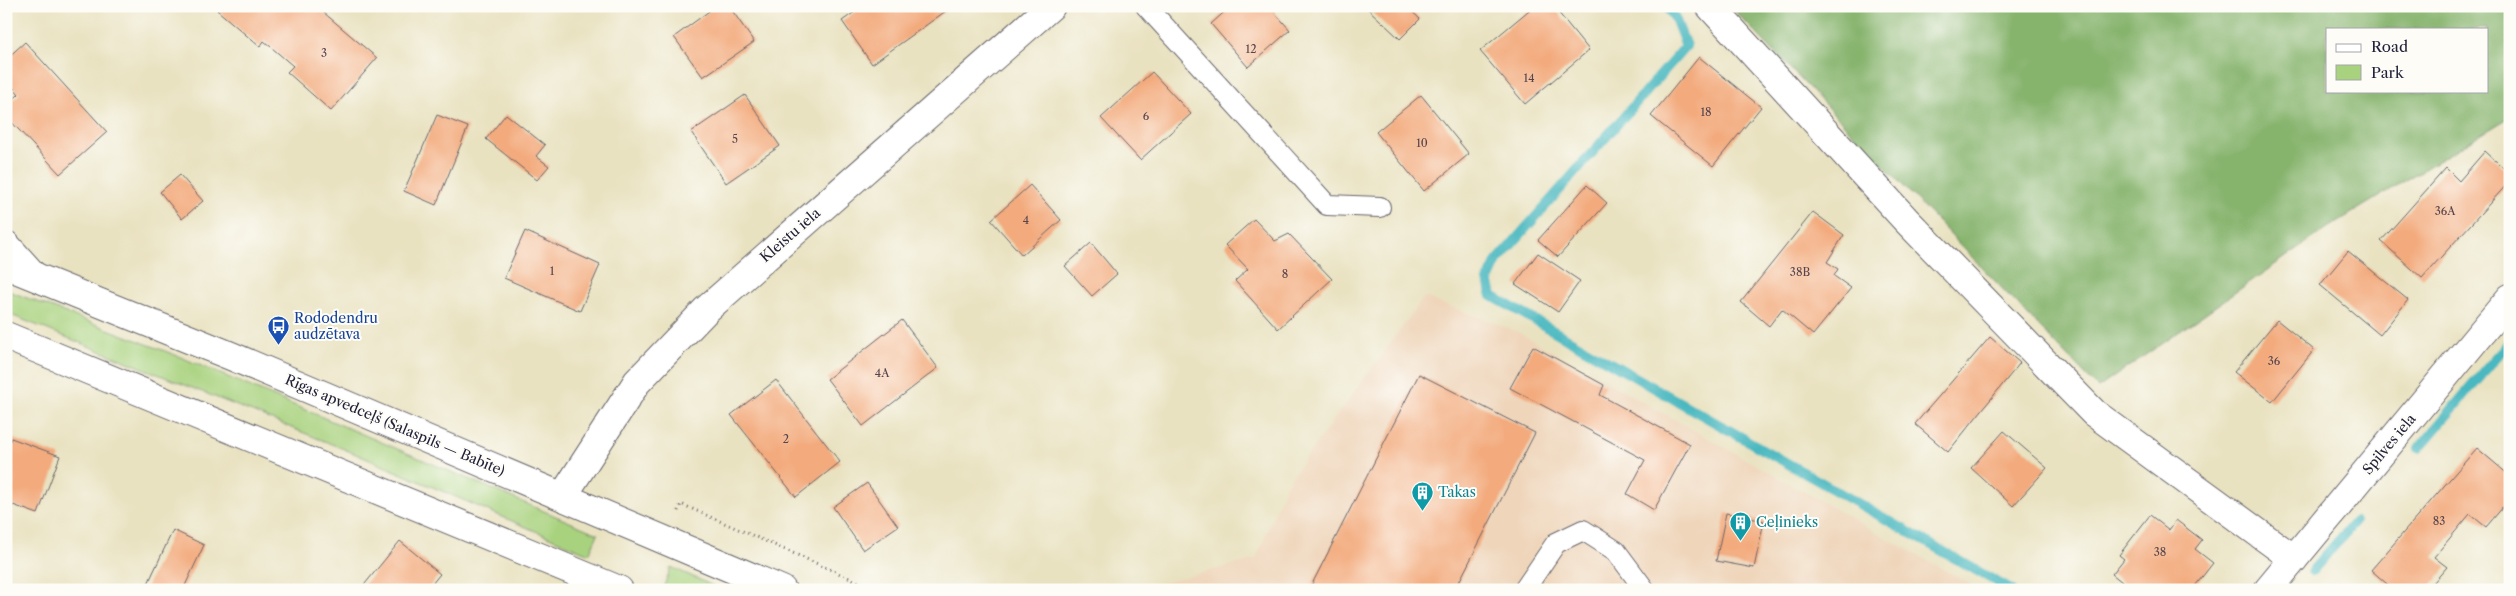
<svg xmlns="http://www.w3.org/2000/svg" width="2516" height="596" viewBox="0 0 2516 596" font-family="'Libre Caslon Text',serif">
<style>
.built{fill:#efd6bb}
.green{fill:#a8d27e;stroke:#657a5c}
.forest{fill:#86b46d;stroke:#546b54;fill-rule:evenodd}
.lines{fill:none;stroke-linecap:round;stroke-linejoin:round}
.stream{stroke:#49b8c0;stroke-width:10}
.building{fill:#f3aa7d}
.lane-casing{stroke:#68656a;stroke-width:22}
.street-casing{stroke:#68656a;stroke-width:30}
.secondary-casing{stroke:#68656a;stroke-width:30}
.highway-casing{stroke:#68656a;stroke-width:30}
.path{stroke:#68656a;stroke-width:3;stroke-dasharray:1 4;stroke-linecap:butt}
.lane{stroke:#fff;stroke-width:20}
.street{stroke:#fff;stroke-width:28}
.secondary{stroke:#fff;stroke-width:28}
.highway{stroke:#fff;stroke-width:28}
.labels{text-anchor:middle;stroke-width:4;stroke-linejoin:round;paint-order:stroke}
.number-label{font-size:11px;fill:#56444c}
.street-label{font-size:14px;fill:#22223b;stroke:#fdfcf7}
.transit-label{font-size:14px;fill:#164399;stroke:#fdfcf7;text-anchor:start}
.culture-label{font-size:14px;fill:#0d838f;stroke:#fdfcf7;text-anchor:start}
</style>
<rect width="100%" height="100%" fill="#fdfcf7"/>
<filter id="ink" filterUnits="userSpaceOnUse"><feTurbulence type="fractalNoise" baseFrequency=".02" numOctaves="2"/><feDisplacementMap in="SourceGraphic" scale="10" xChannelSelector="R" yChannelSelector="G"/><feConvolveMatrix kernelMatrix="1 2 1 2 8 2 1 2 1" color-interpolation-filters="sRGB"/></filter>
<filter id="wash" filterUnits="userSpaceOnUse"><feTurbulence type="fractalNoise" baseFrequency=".0096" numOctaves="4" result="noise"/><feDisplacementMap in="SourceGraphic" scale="20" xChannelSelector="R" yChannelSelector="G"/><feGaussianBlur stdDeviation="1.12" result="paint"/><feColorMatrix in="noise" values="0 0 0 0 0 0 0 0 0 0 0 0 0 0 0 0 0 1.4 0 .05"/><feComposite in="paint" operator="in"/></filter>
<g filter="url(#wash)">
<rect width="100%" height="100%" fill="#e9e2c1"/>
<!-- built -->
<path class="built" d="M1424,297L1516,331L1980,590H1136L1256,559L1286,485Z"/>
<!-- green -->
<path class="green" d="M6,290L178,356L598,534L589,554L344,449L6,313Z
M671,567L722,590H673L664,586Z"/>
<!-- forest -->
<path class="forest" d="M1730,6H2510V117L2329,227L2098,388ZM2327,29H2487V91H2327Z"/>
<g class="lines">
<!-- stream -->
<path class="stream" d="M1666,6L1675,18L1686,46L1497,261L1488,280L1492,296L2011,590
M2419,448L2510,341
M2312,571L2355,522"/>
</g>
<g id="blocks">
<!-- building -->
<path class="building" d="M220,6H316L377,58L331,111L287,72L293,66L264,41L260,47L217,10Z
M716,6H729L754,42L703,77L674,37Z
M863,6H949L950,8L872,64L842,21Z
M1231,6H1269L1290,30L1248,67L1211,24Z
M1365,6H1406L1420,19L1400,39Z
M1534,6H1553L1589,50L1525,104L1480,51Z
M25,42L107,132L60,174L6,116V106L19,94L6,79V59Z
M1699,57L1761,107L1713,166L1651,116Z
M1152,72L1191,114L1140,160L1101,118Z
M745,95L780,146L726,183L691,132Z
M1421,95L1469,154L1424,191L1376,132Z
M506,114L545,145L536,156L549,166L537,180L486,139Z
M437,115L468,127L436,205L404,191Z
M2485,151L2510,174V181L2422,278L2381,241L2446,168L2459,181Z
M180,175L203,201L182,219L160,192Z
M1030,185L1061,220L1022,255L991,220Z
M1587,185L1607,203L1558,257L1538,240Z
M1813,212L1844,235L1827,262L1838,269L1834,276L1851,288L1813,335L1782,309L1769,326L1741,302Z
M1254,219L1275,241L1289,234L1332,279L1278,329L1235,281L1248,269L1225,245Z
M525,231L600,265L580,311L504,278Z
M1091,243L1117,274L1092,296L1065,266Z
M2348,251L2408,300L2380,335L2320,285Z
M1538,253L1580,281L1558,312L1515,284Z
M902,320L938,368L863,426L827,379Z
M2277,320L2314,350L2272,402L2234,372Z
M1990,337L2020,363L1948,452L1915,424Z
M1533,346L1604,385L1600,395L1690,444L1654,510L1627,494L1645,460L1510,388Z
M1419,374L1535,433L1455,590H1309Z
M776,380L840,462L796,497L731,415Z
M2004,431L2047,468L2013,506L1971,468Z
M11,438L60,456L38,514L13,505L11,509L6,508V450Z
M2477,448L2510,476V499L2486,527L2470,514L2434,557L2447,567L2427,590H2394L2371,570Z
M867,483L898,526L863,550L833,507Z
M1726,513L1764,521L1754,568L1716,561Z
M2150,515L2169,530L2176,520L2202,540L2195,549L2213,563L2192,590H2132L2112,574L2124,559L2119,555Z
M173,530L204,545L183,590H145Z
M400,541L440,574L427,590H360Z"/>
</g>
</g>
<g filter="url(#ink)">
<use href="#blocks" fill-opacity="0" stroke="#68656a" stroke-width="1"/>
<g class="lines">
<defs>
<path id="lane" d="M1146,6L1327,205L1380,207
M1524,590L1556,543L1583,530L1616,551L1645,590"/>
<path id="street" d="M1710,6L1906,220L2094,413L2294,559
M2268,590L2510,298"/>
<path id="secondary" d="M6,245L33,275
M563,496L637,382L707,309L1051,6"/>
<path id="highway" d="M6,265L231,356L782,590
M6,336L619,590"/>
</defs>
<!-- lane casing -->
<use href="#lane" class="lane-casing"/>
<!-- street casing -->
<use href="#street" class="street-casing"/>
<!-- secondary casing -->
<use href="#secondary" class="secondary-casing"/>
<!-- highway casing -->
<use href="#highway" class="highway-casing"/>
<!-- path -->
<path class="path" d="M678,511L681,504L877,590"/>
<!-- lane -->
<use href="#lane" class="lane"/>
<!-- street -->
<use href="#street" class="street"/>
<!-- secondary -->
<use href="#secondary" class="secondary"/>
<!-- highway -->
<use href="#highway" class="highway"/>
</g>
</g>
<!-- icons -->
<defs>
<symbol id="bus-pin" viewBox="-11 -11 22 30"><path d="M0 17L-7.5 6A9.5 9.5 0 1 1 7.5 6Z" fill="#1a4fb4" stroke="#fdfcf7"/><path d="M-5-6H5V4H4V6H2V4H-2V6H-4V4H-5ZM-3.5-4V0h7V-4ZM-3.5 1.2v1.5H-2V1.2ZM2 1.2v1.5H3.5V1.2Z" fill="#fff"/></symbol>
<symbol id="building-pin" viewBox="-11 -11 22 30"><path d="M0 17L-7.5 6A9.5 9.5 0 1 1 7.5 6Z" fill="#0f9aa8" stroke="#fdfcf7"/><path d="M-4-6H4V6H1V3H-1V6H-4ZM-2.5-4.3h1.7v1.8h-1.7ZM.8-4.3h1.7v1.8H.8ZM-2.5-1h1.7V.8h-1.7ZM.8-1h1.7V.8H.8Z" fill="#fff"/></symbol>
</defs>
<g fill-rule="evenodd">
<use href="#bus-pin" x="266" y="314" width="25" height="34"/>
<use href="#building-pin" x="1410" y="480" width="25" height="34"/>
<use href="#building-pin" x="1728" y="510" width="25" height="34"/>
</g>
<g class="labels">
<!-- number labels -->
<g class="number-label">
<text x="1251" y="53">12</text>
<text x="324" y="57">3</text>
<text x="1529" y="82">14</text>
<text x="1706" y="116">18</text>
<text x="1146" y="120">6</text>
<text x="735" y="143">5</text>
<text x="1422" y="147">10</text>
<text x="2445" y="215">36A</text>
<text x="1026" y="224">4</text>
<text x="552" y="275">1</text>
<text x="1800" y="276">38B</text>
<text x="1285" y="278">8</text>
<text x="2274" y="365">36</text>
<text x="882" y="377">4A</text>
<text x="786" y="443">2</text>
<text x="2439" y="525">83</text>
<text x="2160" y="556">38</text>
</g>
<!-- street labels -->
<g class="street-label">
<text transform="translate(790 235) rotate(-41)" y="5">Kleistu iela</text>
<text transform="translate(395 425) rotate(23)" y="5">Rīgas apvedceļš (Salaspils — Babīte)</text>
<text transform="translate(2389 444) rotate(-50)" y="5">Spilves iela</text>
</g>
<!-- transit labels -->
<g class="transit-label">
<text x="294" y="323">Rododendru<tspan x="294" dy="16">audzētava</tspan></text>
</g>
<!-- culture labels -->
<g class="culture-label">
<text x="1438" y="497">Takas</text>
<text x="1756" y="527">Ceļinieks</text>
</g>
</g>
<!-- margin -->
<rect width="2516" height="596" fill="none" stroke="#fdfcf7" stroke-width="25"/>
<!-- legend -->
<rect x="2326" y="28" width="162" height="65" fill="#fdfcf7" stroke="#a5a5ac"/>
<rect x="2336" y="44" width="25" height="8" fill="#ffffff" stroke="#a5a5ac"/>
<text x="2371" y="52" font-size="15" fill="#22223b">Road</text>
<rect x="2336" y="65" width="25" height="15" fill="#a8d27e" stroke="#a5a5ac"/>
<text x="2371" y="78" font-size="15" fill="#22223b">Park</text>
</svg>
